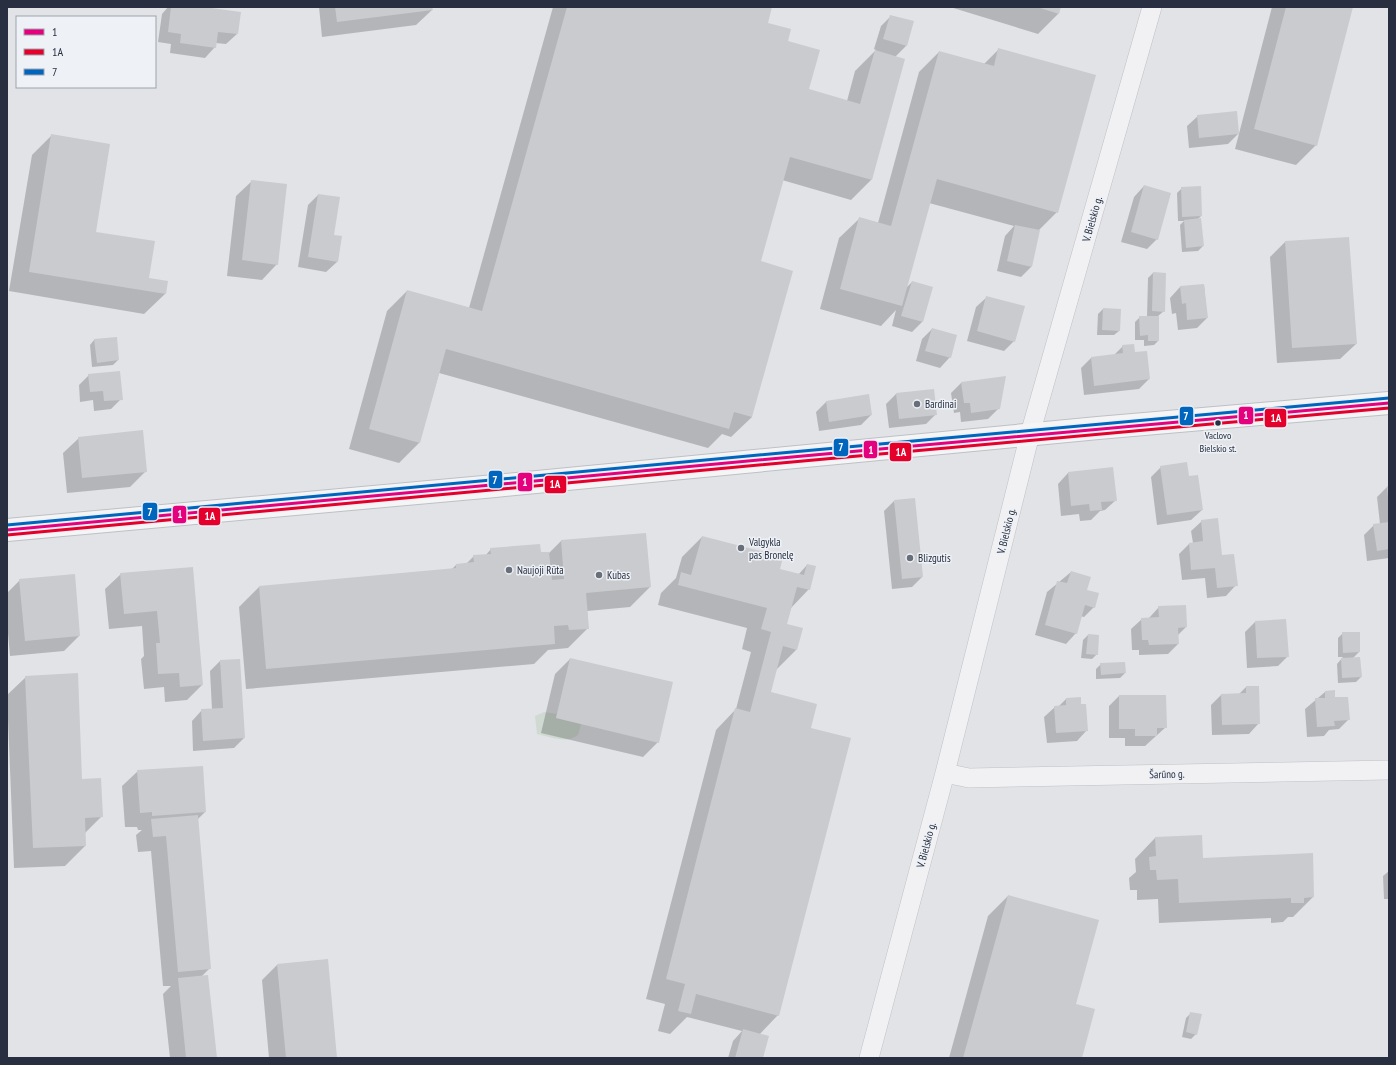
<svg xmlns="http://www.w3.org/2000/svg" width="1396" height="1065" viewBox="0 0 1396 1065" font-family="'PT Sans Narrow',sans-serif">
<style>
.green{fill:#d0dad2}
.shadow{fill:#0003}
.building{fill:#c9cbcf}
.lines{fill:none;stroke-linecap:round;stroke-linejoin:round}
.street-casing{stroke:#bfc1c5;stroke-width:20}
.primary-casing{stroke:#bdc0c5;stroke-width:24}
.street{stroke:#f1f1f3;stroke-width:19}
.primary{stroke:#f5f5f6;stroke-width:22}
.bus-1-casing{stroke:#eef1f6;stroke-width:6}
.bus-2-casing{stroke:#eef1f6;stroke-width:6}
.bus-3-casing{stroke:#eef1f6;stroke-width:6}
.bus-1{stroke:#e5007d;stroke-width:3}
.bus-2{stroke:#e4002b;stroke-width:3}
.bus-3{stroke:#0065bd;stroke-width:3}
.poi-dot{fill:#686e7a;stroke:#eef1f6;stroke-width:1.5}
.bus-dot{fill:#272f40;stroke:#eef1f6;stroke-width:1.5}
.labels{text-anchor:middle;stroke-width:3;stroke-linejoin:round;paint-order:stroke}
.bus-label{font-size:10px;fill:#272f40;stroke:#eef1f6}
.street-label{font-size:11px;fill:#272f40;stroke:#eef1f6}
.poi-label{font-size:11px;fill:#272f40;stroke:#eef1f6;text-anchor:start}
.line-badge{stroke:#eef1f6;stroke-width:1.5}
.badge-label{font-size:11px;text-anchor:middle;font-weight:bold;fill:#fff}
</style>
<rect width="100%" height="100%" fill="#e1e3e7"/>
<!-- green -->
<path class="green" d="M544,712L557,714L556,718L581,724L578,735C566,744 551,737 537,734L535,716Z"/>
<!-- shadow -->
<path class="shadow" d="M168,7H197L237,34L226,44L216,43L215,47L205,58L170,53L171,44L158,42L162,14Z
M319,7H431L432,10L416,25L322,37Z
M553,7H771L767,23L787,42L808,90L847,101L855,71L876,50L874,49L881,26L891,16L906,46L895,57L871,180L851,200L782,180L760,262L752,417L731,437L722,434L708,448L439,373L419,443L399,463L349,449L387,311L407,291L469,308Z
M950,7H1060L1058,14L1038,34Z
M1272,7H1352L1316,145L1296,165L1235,149Z
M999,49L1057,212L1039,230L1031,267L1021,277L997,271L1005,236L1014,226L929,203L906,288L912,282L932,288L922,322L912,332L892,326L896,310L881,326L820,309L839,238L860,218L878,223L919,72L939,52L984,64Z
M1198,116L1238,134L1228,144L1189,148L1187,126Z
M52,135L95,232L148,279L166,282L165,294L144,314L9,291L32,155Z
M252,181L277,264L262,280L227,276L236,196Z
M1144,186L1157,239L1147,249L1121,242L1134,197Z
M1182,188L1201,216L1197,220L1203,246L1198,251L1182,252L1180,225L1184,221H1178L1177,193Z
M318,195L339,198L333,235L337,262L326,272L298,267L308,205Z
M1285,242L1356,344L1340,359L1277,363L1270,257Z
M1153,273L1164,311L1158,316V341L1154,345L1144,346V340H1135V322L1140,317H1147L1148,278Z
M1204,285L1207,318L1197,328L1178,330L1176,313L1172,314L1170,298L1180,287Z
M987,297L1014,341L1004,351L967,341L976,307Z
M1103,309L1119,331L1114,335H1097L1098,314Z
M932,329L950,357L940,368L916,361L922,339Z
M94,340L118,360L113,365L92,367L90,345Z
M1123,346L1134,353L1149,379L1139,389L1084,395L1081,368L1091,358L1114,355Z
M89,375L121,399L111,409L94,411L93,400L80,402L79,385Z
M1005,377L999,408L988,419L961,422L960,412L954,413L951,393L961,383Z
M896,394L936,414L926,424L889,428L886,404Z
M826,402L871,415L861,425L819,431L816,412Z
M79,438L146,471L130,487L67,493L63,453Z
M1161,467L1202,510L1191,520L1157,525L1151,477Z
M1112,469L1116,500L1105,510L1100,511L1091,520L1080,521L1079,514L1061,516L1058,484L1068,473Z
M1387,487H1389V558L1367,561L1364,535L1374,525L1380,524L1377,497Z
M894,501L922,577L912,587L892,589L884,511Z
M1202,521L1236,585L1226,596L1207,598L1205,578L1182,580L1179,554L1189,544L1193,543L1191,531Z
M702,537L779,570L798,575L807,565L809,589L791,608L786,625L796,650L776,670L770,693L810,729L778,1015L759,1035L762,1058H728L733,1041L742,1031L687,1017L670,1034L658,1031L665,1004L646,999L716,730L736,709L751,652L742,649L747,628L658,605L661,593L676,578L682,557Z
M561,541L650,587L630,607L587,611L588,628L568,648L548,650L534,664L246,689L239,607L259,587L451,570L456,565L466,564L474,556H485L491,549L549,553Z
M192,568L202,685L187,700L165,702L164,687L144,689L141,659L144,656L142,626L109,629L105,589L121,574Z
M1071,572L1086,590L1094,607L1084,617L1080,616L1076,633L1066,644L1035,635L1047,592Z
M20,580L79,636L64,651L10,656L7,622V593Z
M1159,607L1186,627L1178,635V644L1168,654L1139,655V650H1132L1131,629L1142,619L1149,618Z
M1255,622L1288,656L1278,666L1247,668L1245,632Z
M1343,633L1359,652L1353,658L1361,677L1356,682L1338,683L1337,664L1343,657H1338V638Z
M1088,635L1097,654L1092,659L1081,658L1083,640Z
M570,659L658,742L643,757L541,733L555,674Z
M220,661L244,738L234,748L193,751L192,721L202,710H212L210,671Z
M1101,664L1125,673L1120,678L1096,679V669Z
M26,677L102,816L84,834L85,846L65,866L14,868L7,695Z
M1246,687L1259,723L1249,734L1212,735L1211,705L1221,695L1239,694Z
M1325,692L1334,699L1349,719L1339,729L1329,730L1324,736L1307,737L1305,709Z
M1119,696L1166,727L1145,746H1125V738H1109V706Z
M1066,699L1080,705L1087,730L1077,741L1047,743L1044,717L1055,707L1059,706Z
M138,771L205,812L197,820L210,968L202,976L216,1058H170L163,994L171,986H163L151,851L138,852L136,835L142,830H138L137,827H125L122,786Z
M1155,838L1202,859L1313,897L1293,917H1288L1283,922L1271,923V918L1159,923L1158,899L1137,900V890H1130L1129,878L1136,872L1135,859Z
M1389,871V899H1384L1383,876Z
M1008,896L1074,1004L1081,1058H949L988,916Z
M277,965L336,1058H269L262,980Z
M1191,1013L1196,1034L1191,1039L1182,1037L1186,1018Z"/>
<!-- building -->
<path class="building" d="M171,7H204L241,12L238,34L218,32L216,48L180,43L181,34L168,32Z
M335,7H432L433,10L337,22Z
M567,7H772L768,23L791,29L788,41L820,50L809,89L860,104L875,50L905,59L872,180L790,157L761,261L793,271L752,417L734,412L729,429L446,349L420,443L369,429L407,290L482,311Z
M1037,7H1061L1059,14Z
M1286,7H1353L1317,146L1254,129Z
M890,15L914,21L907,46L883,39Z
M998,48L1096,75L1058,213L937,179L902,306L840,289L859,217L891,226L939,51L994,66Z
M1237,111L1239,134L1199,138L1197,115Z
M51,134L110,144L96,232L155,241L149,278L168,281L166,294L29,272Z
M251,180L287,184L278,265L242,260Z
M1144,185L1171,193L1158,240L1131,232Z
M1201,186L1202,216L1182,217L1181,187Z
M318,194L340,197L334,235L342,236L338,262L308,257Z
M1201,218L1204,246L1186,248L1184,220Z
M1015,225L1040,230L1032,267L1007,261Z
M1349,237L1357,344L1292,348L1285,241Z
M1153,272L1166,273L1165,312L1152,311Z
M912,281L933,287L923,322L901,316Z
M1204,284L1208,318L1187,320L1186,303L1182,304L1180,286Z
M986,296L1025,306L1015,342L977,331Z
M1103,308L1121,309L1120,331L1102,330Z
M1139,316H1159V341H1148V335L1140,336Z
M932,328L957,335L951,358L925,351Z
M117,337L119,360L97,363L94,339Z
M1134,344L1135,352L1147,351L1150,379L1094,386L1091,357L1123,353L1122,345Z
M120,371L123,400L104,401L103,391L90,392L88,374Z
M1006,376L1000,409L971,413L970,403H964L961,382Z
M934,389L937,415L899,419L896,393Z
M869,394L872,415L829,422L826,401Z
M143,430L147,472L82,478L78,437Z
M1187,462L1189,476L1198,475L1203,510L1167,515L1160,466Z
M1113,467L1117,501L1101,502L1102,510L1090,511L1089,504L1071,506L1068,472Z
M1387,486H1389V498H1388Z
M915,498L923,577L902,579L894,500Z
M1218,518L1222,555L1234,554L1238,586L1217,588L1215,568L1191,570L1189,543L1203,541L1201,520Z
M1389,522V549L1377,551L1373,524Z
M646,533L651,587L586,593L589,629L569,630L568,625L554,626L555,644L266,669L259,586L456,568V564L474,562L473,555L491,554L490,548L540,544L541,552H549L552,580L564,579L561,540Z
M702,536L783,557L780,569L804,575L807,564L816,566L810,590L797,587L787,624L803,628L797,650L783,646L771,692L817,704L811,728L851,738L779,1016L696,994L691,1014L678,1011L685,984L666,979L735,708L750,712L771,632L761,629L767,608L678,585L681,572L691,575Z
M193,567L203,685L180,687L179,673L158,674L156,643H160L157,611L124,614L120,573Z
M1071,571L1091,577L1087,590L1099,593L1095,608L1085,605L1077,634L1045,625L1057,581L1067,583Z
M75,574L80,636L25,641L19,579Z
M1186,605L1187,627L1178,628L1179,644L1149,645L1148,640H1142L1141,618L1159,617L1158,606Z
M1286,619L1289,657L1257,658L1255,621Z
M1342,632H1360V652L1343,653Z
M1088,634L1099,635L1098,655L1086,654Z
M1360,657L1362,677L1342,678L1341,658Z
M570,658L673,682L659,743L556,718Z
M240,659L245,738L203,741L201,709L223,708L220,660Z
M1125,662L1126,673L1101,675L1100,663Z
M78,673L82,779L101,778L103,817L85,818L86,846L33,848L25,676Z
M1246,686H1259L1260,724L1222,725L1221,694L1246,693Z
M1335,690V697H1348L1350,720L1334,721L1335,726L1317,727L1315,698H1325V691Z
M1119,695H1166L1167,728H1157V736H1135V729H1119Z
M1081,697V704H1086L1088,731L1056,733L1054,706L1066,705V698Z
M203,766L206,812L152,816V812L140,813L137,770Z
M198,815L211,969L178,972L166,836L153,837L151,819Z
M1202,835L1203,858L1313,853L1314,897L1304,898V903H1291V898L1179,903L1178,879L1157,880L1156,870H1150L1149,857L1156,856L1155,837Z
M1008,895L1099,920L1076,1004L1095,1009L1082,1058H963Z
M328,959L337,1058H286L277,964Z
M208,975L217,1058H186L178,978Z
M1190,1012L1202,1014L1197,1035L1186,1032Z
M743,1029L769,1036L763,1058H735Z"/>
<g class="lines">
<defs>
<path id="street" d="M945,773L969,778L1389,770
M869,1058L945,773L1030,434L1152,7"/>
<path id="primary" d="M7,530L495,486L1098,428L1389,403"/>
</defs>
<!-- street casing -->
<use href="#street" class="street-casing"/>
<!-- primary casing -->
<use href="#primary" class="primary-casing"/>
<!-- street -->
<use href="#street" class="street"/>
<!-- primary -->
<use href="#primary" class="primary"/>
<defs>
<path id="bus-1" d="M7,530C468,488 928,443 1389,403"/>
<path id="bus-2" d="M7,535C468,493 928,448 1389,408"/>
<path id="bus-3" d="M7,525C468,483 928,438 1389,398"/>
</defs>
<!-- bus-1 casing -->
<use href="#bus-1" class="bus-1-casing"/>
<!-- bus-2 casing -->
<use href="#bus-2" class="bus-2-casing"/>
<!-- bus-3 casing -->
<use href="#bus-3" class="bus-3-casing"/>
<!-- bus-1 -->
<use href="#bus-1" class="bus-1"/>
<!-- bus-2 -->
<use href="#bus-2" class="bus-2"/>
<!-- bus-3 -->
<use href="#bus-3" class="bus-3"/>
</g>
<!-- markers -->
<g class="poi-dot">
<circle cx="917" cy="404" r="4"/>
<circle cx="741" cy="548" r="4"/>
<circle cx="910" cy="558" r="4"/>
<circle cx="509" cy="570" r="4"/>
<circle cx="599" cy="575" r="4"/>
</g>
<circle class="bus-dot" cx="1218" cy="423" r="3.5"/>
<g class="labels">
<!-- bus labels -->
<g class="bus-label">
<text x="1218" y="439">Vaclovo<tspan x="1218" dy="13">Bielskio st.</tspan></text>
</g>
<!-- street labels -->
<g class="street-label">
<text transform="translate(1092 219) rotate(-74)" y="4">V. Bielskio g.</text>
<text transform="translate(1006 531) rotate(-76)" y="4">V. Bielskio g.</text>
<text transform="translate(1167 774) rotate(-1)" y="4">Šarūno g.</text>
<text transform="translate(926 845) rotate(-75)" y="4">V. Bielskio g.</text>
</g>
<!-- poi labels -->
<g class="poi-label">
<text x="925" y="408">Bardinai</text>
<text x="749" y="546">Valgykla<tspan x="749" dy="13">pas Bronelę</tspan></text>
<text x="918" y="562">Blizgutis</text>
<text x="517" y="574">Naujoji Rūta</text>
<text x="607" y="579">Kubas</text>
</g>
</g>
<g class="line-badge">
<rect x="1238" y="406" width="16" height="19" rx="4" fill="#e5007d"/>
<rect x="1179" y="406" width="15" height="20" rx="4" fill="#0065bd"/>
<rect x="1264" y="408" width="23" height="20" rx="4" fill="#e4002b"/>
<rect x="833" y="438" width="16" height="19" rx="4" fill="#0065bd"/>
<rect x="863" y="440" width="15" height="19" rx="4" fill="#e5007d"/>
<rect x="889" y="442" width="23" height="20" rx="4" fill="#e4002b"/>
<rect x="488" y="470" width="15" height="19" rx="4" fill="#0065bd"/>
<rect x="517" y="472" width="16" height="20" rx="4" fill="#e5007d"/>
<rect x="544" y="475" width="23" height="19" rx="4" fill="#e4002b"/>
<rect x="142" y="502" width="16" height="19" rx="4" fill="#0065bd"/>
<rect x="172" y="505" width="15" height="19" rx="4" fill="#e5007d"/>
<rect x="198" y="507" width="23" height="19" rx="4" fill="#e4002b"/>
</g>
<g class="badge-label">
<text x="1246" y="419">1</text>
<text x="1186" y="420">7</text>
<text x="1276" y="422">1A</text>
<text x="841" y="451">7</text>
<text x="871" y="454">1</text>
<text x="901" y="456">1A</text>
<text x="495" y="484">7</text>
<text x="525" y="486">1</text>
<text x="555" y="488">1A</text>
<text x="150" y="516">7</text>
<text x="180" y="518">1</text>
<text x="210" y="520">1A</text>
</g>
<!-- border -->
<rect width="1396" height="1065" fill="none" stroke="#272f40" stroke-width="16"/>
<!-- legend -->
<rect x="16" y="16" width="140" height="72" fill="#eef1f6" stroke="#9ea3ad"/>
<rect x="24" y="29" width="20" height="6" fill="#e5007d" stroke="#9ea3ad"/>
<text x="52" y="36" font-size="12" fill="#272f40">1</text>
<rect x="24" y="49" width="20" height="6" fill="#e4002b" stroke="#9ea3ad"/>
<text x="52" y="56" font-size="12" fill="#272f40">1A</text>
<rect x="24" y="69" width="20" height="6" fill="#0065bd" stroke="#9ea3ad"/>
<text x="52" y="76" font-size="12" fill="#272f40">7</text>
</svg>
